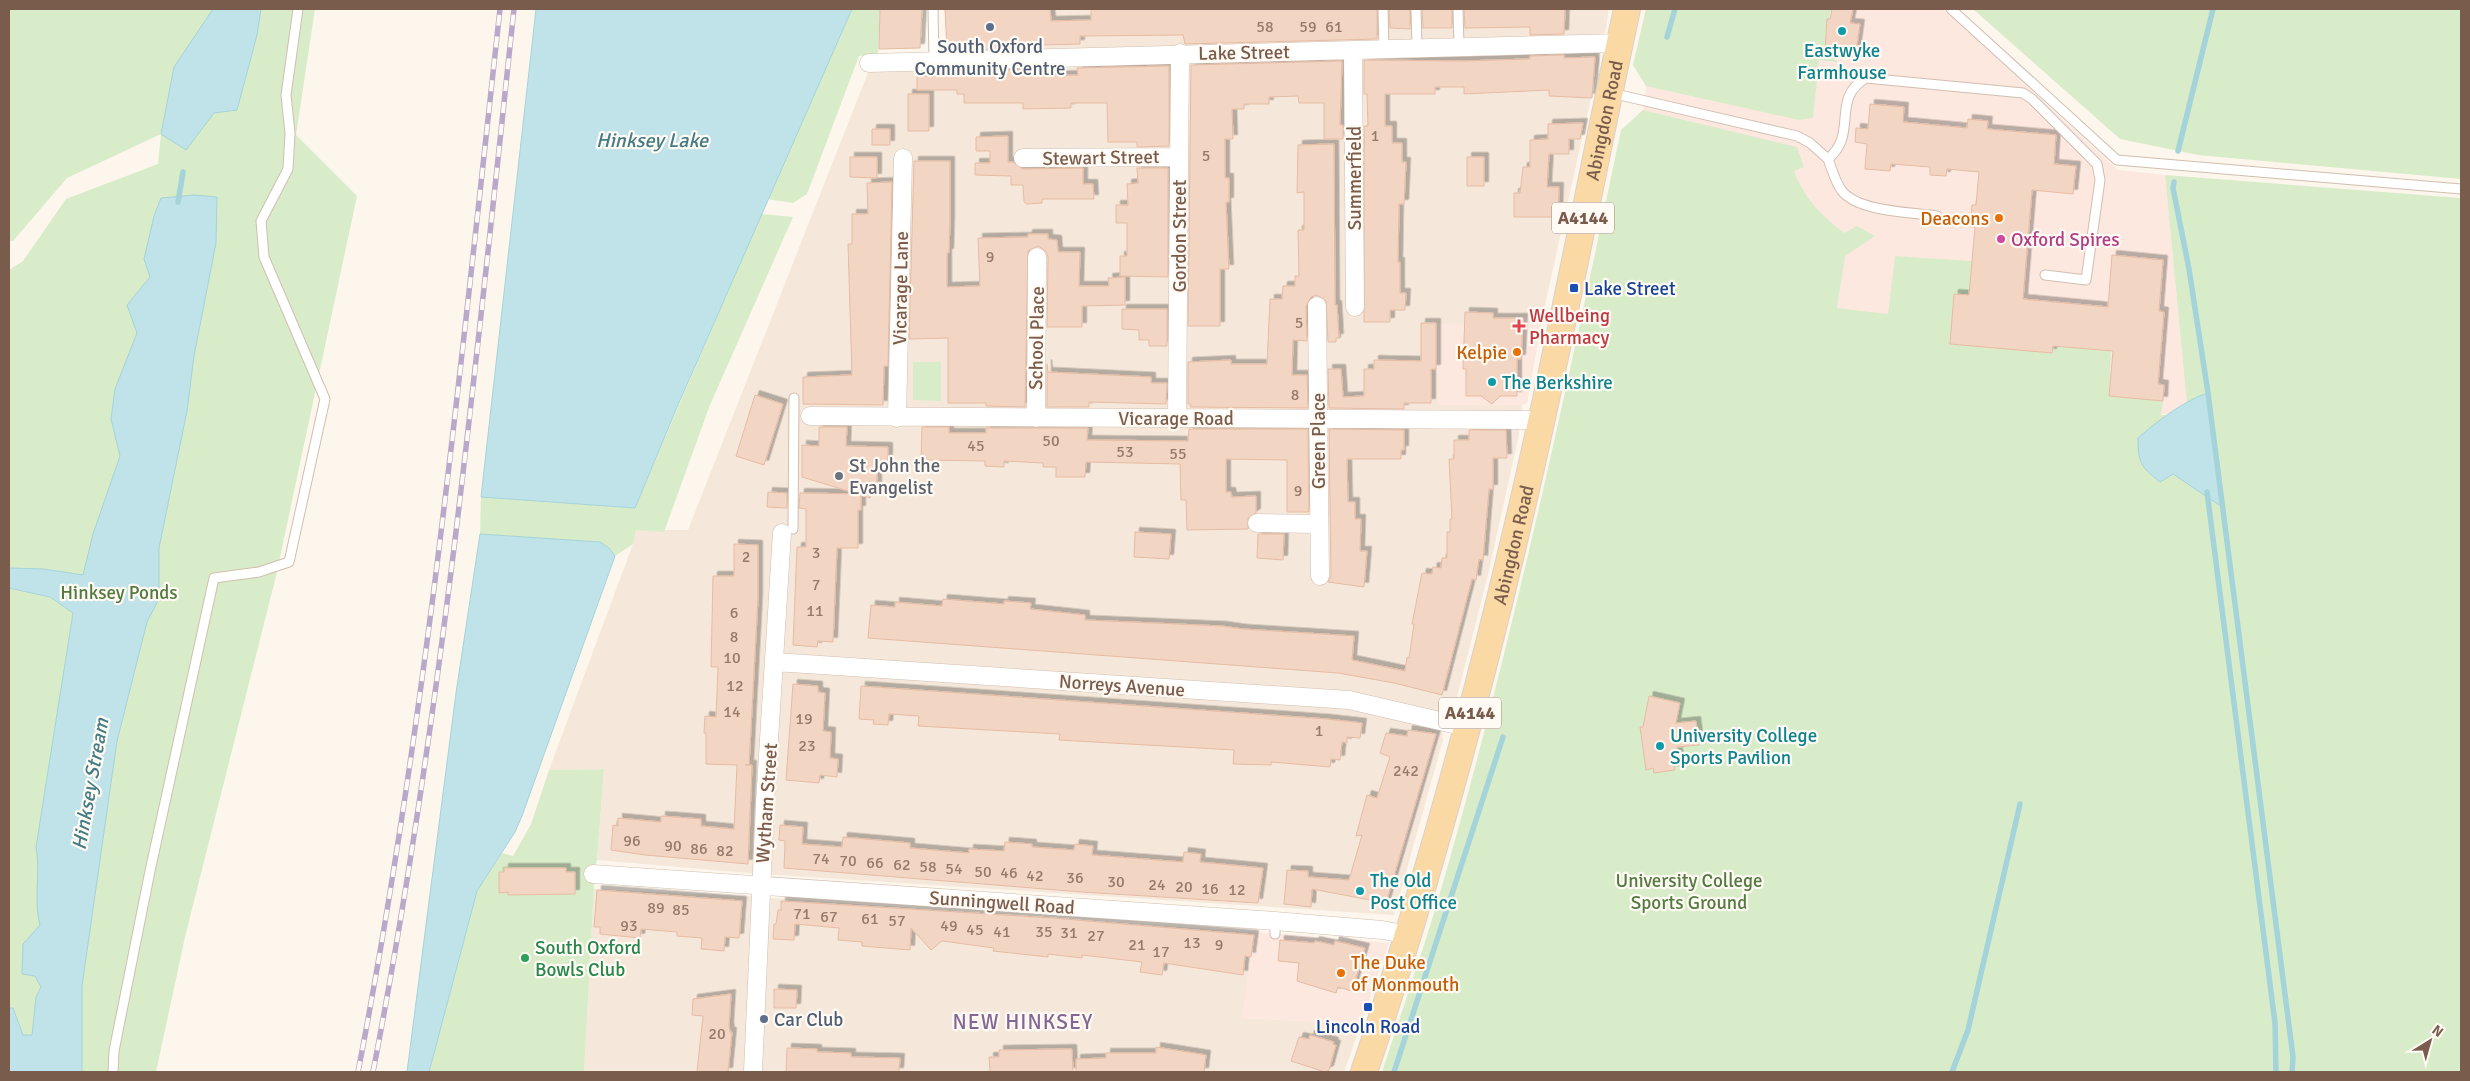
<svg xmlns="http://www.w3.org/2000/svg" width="2470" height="1081" viewBox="0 0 2470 1081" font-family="Signika,sans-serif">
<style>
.residential{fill:#f5e8da}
.commercial{fill:#fde8e0}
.green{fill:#d8ecc9}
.water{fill:#bfe3e8;stroke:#a5d3da}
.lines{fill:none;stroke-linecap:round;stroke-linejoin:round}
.stream{stroke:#a5d3da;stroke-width:5.5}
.building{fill:#f3d5c3;stroke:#e6bba3;filter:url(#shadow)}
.lane-casing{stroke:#d1beb0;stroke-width:11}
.street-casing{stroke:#d1beb0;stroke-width:19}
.primary-casing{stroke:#dad1cd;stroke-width:28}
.lane{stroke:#fff;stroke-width:9}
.street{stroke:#fff;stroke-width:18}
.primary{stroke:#fbd9a5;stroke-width:26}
.rail-casing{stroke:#b9a8c9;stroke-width:5.5}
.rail{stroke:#fffaf3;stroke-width:4;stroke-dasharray:11;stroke-linecap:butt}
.service-dot{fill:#5c6f8a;stroke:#fffaf3;stroke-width:2}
.culture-dot{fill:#0f9aa8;stroke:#fffaf3;stroke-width:2}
.food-dot{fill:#e8710a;stroke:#fffaf3;stroke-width:2}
.hotel-dot{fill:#d1479c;stroke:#fffaf3;stroke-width:2}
.transit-dot{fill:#1a4fb4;stroke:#fffaf3;stroke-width:2}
.health-dot{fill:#e0444e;stroke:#fffaf3;stroke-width:2}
.worship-dot{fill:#6b7280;stroke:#fffaf3;stroke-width:2}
.leisure-dot{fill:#2e9e5b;stroke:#fffaf3;stroke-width:2}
.labels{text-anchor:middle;stroke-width:4.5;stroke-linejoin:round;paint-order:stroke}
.number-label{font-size:16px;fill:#987a6a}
.shield{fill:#fffaf3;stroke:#a28b7f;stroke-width:1}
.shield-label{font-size:18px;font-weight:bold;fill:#7a5c4d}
.service-label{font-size:19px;fill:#4e5e75;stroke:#fffaf3}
.culture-label{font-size:19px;fill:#0d838f;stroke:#fffaf3;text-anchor:start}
.street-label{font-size:19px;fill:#7a5c4d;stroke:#fffaf3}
.food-label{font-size:19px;fill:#c56008;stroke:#fffaf3;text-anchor:end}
.hotel-label{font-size:19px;fill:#b23c85;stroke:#fffaf3;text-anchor:start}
.transit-label{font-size:19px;fill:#164399;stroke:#fffaf3;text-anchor:start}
.health-label{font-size:19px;fill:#be3a42;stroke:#fffaf3;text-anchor:start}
.worship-label{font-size:19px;fill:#5b616d;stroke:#fffaf3;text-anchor:start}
.park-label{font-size:19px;fill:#537a41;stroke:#fffaf3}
.leisure-label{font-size:19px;fill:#27864d;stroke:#fffaf3;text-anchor:start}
.water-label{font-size:20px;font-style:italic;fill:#437c86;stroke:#fffaf3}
.quarter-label{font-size:21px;letter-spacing:1px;fill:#846695;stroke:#fffaf3}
</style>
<defs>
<filter id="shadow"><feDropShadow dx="4.5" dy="-4.5" stdDeviation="0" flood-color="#0004"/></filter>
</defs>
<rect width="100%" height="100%" fill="#fdf6ec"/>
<!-- residential -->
<path class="residential" d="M1033,9H1609L1605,33L1601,34L1597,55L1600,58L1542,318L1527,403L1522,405L1519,434L1488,575L1455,705L1449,708L1442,733L1443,740L1394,915L748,873L597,860L604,769L549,770L633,544L636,530H688L869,70L1030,63L1034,45Z
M594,889L744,896L1254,932L1243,1018L1361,1024L1344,1072H584Z"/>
<!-- commercial -->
<path class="commercial" d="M1646,9H1943L2118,170L2165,175L2188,415L1821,403L1621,130L1643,110L1646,86L1633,65Z
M1497,318H1542L1527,403L1522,405H1438L1436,358L1421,323L1497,325Z
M1254,932L1389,943L1361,1024L1242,1018Z"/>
<!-- green -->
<path class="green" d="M9,9H315L296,135L357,196L276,576L185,937L156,1072H9V588L50,597L73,613L44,569L9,568V270L23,261L66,199L158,164L161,134L67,178L13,241H9Z
M852,9H880L878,54L859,56L807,194L793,203L767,199Z
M1646,9H1831L1825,37L1827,38L1825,50L1837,52V62L1819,60L1813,118L1799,120L1646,86L1633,65Z
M1973,9H2461V179L2198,155L2120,139Z
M1643,110L1797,147L1804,167L1794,171C1804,198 1822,216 1844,233L1857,226L1875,236L1845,256L1837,308L1888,314L1895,256L1972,261L1969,295L1954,294L1950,344L2052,353L2053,346L2111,351L2109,396L2163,401L2161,415H2188L2165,175L2461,198V1072H1382C1402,1010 1424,949 1442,886C1514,637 1568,383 1621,130Z
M761,214L793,217L710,405L664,532L636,530L633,544L615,556L609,548L600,542L480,534L481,497L635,508Z
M913,362H941V401L913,400Z
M604,769L597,860L593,874L594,889L584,1072H429L477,891L502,853L513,856L531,824L549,770Z"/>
<!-- water -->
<path class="water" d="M213,9H261L257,35L237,110L214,113L186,150L161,134L174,67Z
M536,9H852L678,405L635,508L481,497Z
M194,195L217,197L216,243L194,356L187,411L159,548V599L147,622L117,741L82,986V1072H9V1008H13L23,1035H32L36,997L41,987L35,976L22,974L23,944L40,925C33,899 41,873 36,847L73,613L50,597L9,588V568L44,569L83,575L93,534L120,456L111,419L115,389L137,333L127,305L150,277L144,259L154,216L161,198Z
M2208,393L2222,507L2173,474L2160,482C2141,467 2138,463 2138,438C2156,422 2185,400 2208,393Z
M480,534L600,542L609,548L615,556L522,816L515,832L477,891L429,1072H407L456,693Z"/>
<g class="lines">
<!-- stream -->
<path class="stream" d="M1667,37L1675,9
M2178,151L2213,9
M2174,182L2173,188L2189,269L2208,393L2293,1057L2292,1072
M178,202L183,172
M2207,492L2275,1023L2276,1072
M1394,1072L1503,737
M1952,1072L1968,1030L2020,804"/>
</g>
<!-- building -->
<path class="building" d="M880,9H922L920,48L879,49Z
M945,9H1050L1051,21L1091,20V9H1377V39L1185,44L1183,35L1080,36V44L1042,45V48L947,50Z
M1389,9H1410V29L1390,28Z
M1422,9H1452V28H1423Z
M1464,9H1565L1564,34L1530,35V27L1465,28Z
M1832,9H1853L1850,23L1860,24L1855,59L1840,57L1841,53L1825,50L1827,19H1830Z
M1564,55V58L1595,57L1592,98L1549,96V90L1464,94V87H1435V94H1385V126H1392V143H1402V162H1406L1404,204H1399L1398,262H1400V293H1406L1405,310H1390V322H1364V126H1368L1367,94H1364V60L1463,61L1530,59V56Z
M1342,61L1340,125H1343V139H1324V103H1299L1298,96L1269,97V104H1244V109H1232L1233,139H1225V178H1229V202H1226L1229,269H1220V326H1188L1191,65Z
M1169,66V146L1137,147V142H1108L1107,103H1071V108L1023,109V103H964V94H957V90H917V76H948V72L1042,69V76L1078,75L1077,68Z
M908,94H929V131H908Z
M1870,104L1904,107L1903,122L1967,128L1968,119L1988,121L1987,129L2056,135L2054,164L2076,166L2073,194L2032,190L2023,299L2108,307L2112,255L2163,260L2159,311L2164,312L2158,384L2164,385L2163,401L2109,396L2113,351L2053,346L2052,353L1950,344L1954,294L1969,295L1975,227H1970L1972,205H1976L1979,172L1947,169L1946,176L1930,175V167L1891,164L1890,171L1865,169L1867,144L1855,142L1856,128L1868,129Z
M1583,123L1580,139H1569V154H1549L1547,187H1559L1558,217H1514V193H1520L1523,167H1530V140L1548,139V124Z
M872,129H890V145H872Z
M1008,136V162H1013L1023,169L1083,168V184H1093L1094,199H1042V203L1027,204L1024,202L1023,185H1011V176L975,175V163H990V151H976V137Z
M1334,144L1335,305H1337L1339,338H1336V342H1328L1326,301L1317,295L1311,297L1306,306L1307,341L1293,340L1292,375H1307L1308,408L1190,407L1191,404H1188V362L1231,360V364H1267L1270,299H1282L1283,286H1295V276H1299L1298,230H1304V192L1297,193L1298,145Z
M850,157H877V178L850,177Z
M1467,157H1484V186H1467Z
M914,161H950V220L949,253H947V287L980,286L978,238L1028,237V234H1048V239L1057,240L1058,252H1080L1079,286H1109L1108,278L1125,277V305L1082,306V327H1047L1048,257L1046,251L1038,246L1028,251L1025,407L986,406V403H948V338L909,339Z
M1137,168H1168V277L1120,276V256H1127V223H1116V205H1128L1127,184L1138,183Z
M892,182L888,366H884L883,405L803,404V377L852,375L848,244H852V214H868L867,183Z
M1122,309H1167V346H1149V340H1139V330L1122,329Z
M1465,312L1493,313V318H1523L1521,359H1517V396H1500L1492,404L1481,396H1466V369H1463Z
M1421,323H1436V369H1431V403H1404V409L1329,408L1328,369H1341L1343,397L1364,396V369H1374V360L1421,361Z
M1047,364L1048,372L1151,377V383H1167L1166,404L1089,402V407H1047Z
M755,395L783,404L764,465L736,456Z
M819,427H847L846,446L888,447V461H877V491L871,490L870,498L861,495V510H858V548H837L833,642L818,641L817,647L793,645L797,547H806V509L799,508L800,493L858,494L802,477V445L819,446Z
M922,427H949V433H986V428H1088L1087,440L1188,441L1189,429H1308L1309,512H1287V460L1226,459V492H1231L1232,497L1256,496V513L1248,518V529L1187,530L1186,500H1181L1180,464L1086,462L1085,477H1056V467H1043V463L1004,461V467L985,466V461L921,460Z
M1329,429L1404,430V450H1401V459H1347L1348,502H1355V519H1361L1360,551H1367L1364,587L1328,582L1331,576Z
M1469,430H1506L1507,458H1493V489H1489L1483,560L1479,559L1476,580L1472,579L1442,695L1394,683L1338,673L868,638L871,605L895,607V602L942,606L943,599L1004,604V601L1031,603L1030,609L1085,615V620L1222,626L1243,629L1354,636L1352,660L1405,671L1407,657L1409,658L1414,624H1412L1422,573L1432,574L1433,567L1441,568L1442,558H1447V532H1450V519H1452L1449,459H1454V440H1469Z
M768,492L787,493V508L767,507Z
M1135,532L1171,534L1169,559L1134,557Z
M1258,534H1284L1283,560L1257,558Z
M734,544L758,545V598L749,765H745H752L748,864L645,855L611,850L613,825L618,826V818L661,822V816L701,819V826L734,829L737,765L706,764V733H704L705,716L716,717L718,667H711L713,576H734Z
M793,684L818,686V692L825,693L823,731L831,732L830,758L838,759L837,777L820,775L819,783L786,780Z
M861,686L1327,719L1362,723L1360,738L1347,737V743L1342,742L1340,760L1331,759L1330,767L1271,762V765L1233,764L1234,750L1059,740L1060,734L918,726L919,716L889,714L888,725L873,724L874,720L859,719Z
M1649,696L1680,703L1676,723L1696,721L1699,745L1677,747L1680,765L1674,766L1675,770L1654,773L1653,768L1646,770L1640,727H1643Z
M1408,730L1436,734L1386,903L1312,889L1311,907L1284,904L1287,870L1308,871V877L1349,880L1362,835L1356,836L1367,795L1377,798L1390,757L1380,753L1386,733L1407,736Z
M780,825L803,827L802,844L842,847L843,837L910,843V848L969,853V849L1004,851L1005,842L1032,844V847L1074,850L1075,844L1093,846L1092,855L1183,862L1184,852L1201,854L1200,862L1263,868L1258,903L1082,892L784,868L785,841L779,840Z
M504,868H566V872H575V894L508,895V892L499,893V872H504Z
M597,890L742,901L739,938L725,937L724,951L701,949L702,938L677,936V932L641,929L640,938L600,934V927H594Z
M781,901L1052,918L1254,935L1251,957L1245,956L1243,975L1164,963L1162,975L1140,972L1142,962L1082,955V958L1048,954V957L993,951L994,948L942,941L931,950L911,928L910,950L862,946V942L838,940L839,928L795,924L794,940L773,939L774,924H776L778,910H781Z
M1280,940L1314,943L1315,941L1334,945L1335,941L1365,948L1352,991L1338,987L1336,993L1297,981L1299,963L1278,961Z
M774,989L797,990L796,1008H774Z
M731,994L729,1026L730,1032H732L728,1072H697L703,1016L692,1015L693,999Z
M1310,1035L1334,1042L1333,1044L1336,1045L1329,1070L1325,1072L1291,1061L1299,1037L1309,1039Z
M1156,1047L1206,1055L1204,1072H1076V1059L1106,1058V1053H1156Z
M787,1048L817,1049V1052L851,1053V1057L900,1058L899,1072H786Z
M1072,1049L1073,1072H990L989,1057H999V1050Z"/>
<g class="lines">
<defs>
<path id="lane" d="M933,9L934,60
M1383,9L1384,49
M1416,9L1417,47
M1458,9L1459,46
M1951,9L2117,160L2461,189
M1611,93L1797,136L1810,143L1828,159
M1937,216C1911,212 1859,212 1842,191C1835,182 1832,169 1828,159C1859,133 1830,99 1866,78L2023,93L2032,99L2097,164L2100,180L2086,280L2045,275
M793,529L794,398
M1275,934V921
M113,1072L114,1051L150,871L214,578L259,572L289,562L325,399L264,257L261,221L288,169L290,133L286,95L298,9"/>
<path id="street" d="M1353,50L1355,307
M869,63L1619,43
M1023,158L1179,157
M1317,306L1320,576
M810,416L1541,420
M897,418L903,158
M1036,418L1037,257
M1177,419L1180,53
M1257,523L1318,524
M775,662L1349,700L1466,727
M593,874L1275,921L1382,930L1410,935
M753,1072L765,803L782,533"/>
<g id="primary">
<path id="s1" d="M1364,1072C1430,876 1484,675 1530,472C1565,318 1594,163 1627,9"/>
</g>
</defs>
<!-- lane casing -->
<use href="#lane" class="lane-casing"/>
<!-- street casing -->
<use href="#street" class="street-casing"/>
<!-- primary casing -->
<use href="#primary" class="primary-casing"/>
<!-- lane -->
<use href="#lane" class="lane"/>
<!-- street -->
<use href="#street" class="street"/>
<!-- primary -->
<use href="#primary" class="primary"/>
<defs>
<path id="rail" d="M358,1072C426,721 461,364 500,9
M373,1072C441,721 476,364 514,9"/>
</defs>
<!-- rail casing -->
<use href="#rail" class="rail-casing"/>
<!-- rail -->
<use href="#rail" class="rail"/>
</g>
<!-- markers -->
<g class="service-dot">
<circle cx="990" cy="27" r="5"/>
<circle cx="764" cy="1019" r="5"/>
</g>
<g class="culture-dot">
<circle cx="1842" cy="31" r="5"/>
<circle cx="1492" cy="382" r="5"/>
<circle cx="1660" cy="746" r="5"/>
<circle cx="1360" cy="891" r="5"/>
</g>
<g class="food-dot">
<circle cx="1999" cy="218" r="5"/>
<circle cx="1517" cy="352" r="5"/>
<circle cx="1341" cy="973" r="5"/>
</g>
<circle class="hotel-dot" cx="2001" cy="239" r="5"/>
<g class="transit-dot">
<rect x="1569" y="283" width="10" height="10" rx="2.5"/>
<rect x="1363" y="1002" width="10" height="10" rx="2.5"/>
</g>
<path class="health-dot" d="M1516.5 318.5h5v5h5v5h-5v5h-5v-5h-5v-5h5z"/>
<circle class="worship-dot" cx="839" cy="476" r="5"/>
<circle class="leisure-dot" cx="525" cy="958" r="5"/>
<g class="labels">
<!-- number labels -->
<g class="number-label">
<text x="1265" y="32">58</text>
<text x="1308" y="32">59</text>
<text x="1334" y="32">61</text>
<text x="1375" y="141">1</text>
<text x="1206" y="161">5</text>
<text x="990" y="262">9</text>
<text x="1299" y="328">5</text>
<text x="1295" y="400">8</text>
<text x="1051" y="446">50</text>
<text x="976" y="451">45</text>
<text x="1125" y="457">53</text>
<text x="1178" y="459">55</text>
<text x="1298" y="496">9</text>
<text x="816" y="558">3</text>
<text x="746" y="562">2</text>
<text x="816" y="590">7</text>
<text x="815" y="616">11</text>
<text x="734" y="618">6</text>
<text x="734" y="642">8</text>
<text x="732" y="663">10</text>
<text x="735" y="691">12</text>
<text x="732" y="717">14</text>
<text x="804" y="724">19</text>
<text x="1319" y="736">1</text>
<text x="807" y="751">23</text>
<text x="1406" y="776">242</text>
<text x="632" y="846">96</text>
<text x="673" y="851">90</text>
<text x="699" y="854">86</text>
<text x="725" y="856">82</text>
<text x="821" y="864">74</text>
<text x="848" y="866">70</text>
<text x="875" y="868">66</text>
<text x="902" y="870">62</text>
<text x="928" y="872">58</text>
<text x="954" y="874">54</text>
<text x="983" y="877">50</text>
<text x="1009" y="878">46</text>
<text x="1035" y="881">42</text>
<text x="1075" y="883">36</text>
<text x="1116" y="887">30</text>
<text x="1157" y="890">24</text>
<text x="1184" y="892">20</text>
<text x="1210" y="894">16</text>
<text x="1237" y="895">12</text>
<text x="656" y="913">89</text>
<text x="681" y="915">85</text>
<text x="802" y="919">71</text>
<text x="829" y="922">67</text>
<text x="870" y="924">61</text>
<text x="897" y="926">57</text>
<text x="629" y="931">93</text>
<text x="949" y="931">49</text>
<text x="975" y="935">45</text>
<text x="1002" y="937">41</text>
<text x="1044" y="937">35</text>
<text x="1069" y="938">31</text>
<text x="1096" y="941">27</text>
<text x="1192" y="948">13</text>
<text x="1137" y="950">21</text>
<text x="1219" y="950">9</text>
<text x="1161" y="957">17</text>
<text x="717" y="1039">20</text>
</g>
<!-- shield labels -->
<g class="shield">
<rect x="1552" y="202.5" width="62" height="31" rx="4"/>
<rect x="1439" y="697.5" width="62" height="31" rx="4"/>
</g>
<g class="shield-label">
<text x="1583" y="224">A4144</text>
<text x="1470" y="719">A4144</text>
</g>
<!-- service labels -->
<g class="service-label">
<text x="990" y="53">South Oxford<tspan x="990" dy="22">Community Centre</tspan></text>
<text x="774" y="1026" text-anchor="start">Car Club</text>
</g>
<!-- culture labels -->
<g class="culture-label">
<text x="1842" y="57" text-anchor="middle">Eastwyke<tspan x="1842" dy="22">Farmhouse</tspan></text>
<text x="1502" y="389">The Berkshire</text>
<text x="1670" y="742">University College<tspan x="1670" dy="22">Sports Pavilion</tspan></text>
<text x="1370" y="887">The Old<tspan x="1370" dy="22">Post Office</tspan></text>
</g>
<!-- street labels -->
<g class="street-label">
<text transform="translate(1244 52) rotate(-1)" y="7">Lake Street</text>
<text dy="7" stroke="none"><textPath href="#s1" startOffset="982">Abingdon Road</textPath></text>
<text transform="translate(1101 157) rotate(-1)" y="7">Stewart Street</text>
<text transform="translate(1354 178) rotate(-90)" y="7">Summerfield</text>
<text transform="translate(1179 236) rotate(-90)" y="7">Gordon Street</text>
<text transform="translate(900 288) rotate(-89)" y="7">Vicarage Lane</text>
<text transform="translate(1036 338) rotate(-89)" y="7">School Place</text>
<text x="1176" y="425">Vicarage Road</text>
<text transform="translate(1318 441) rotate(-90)" y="7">Green Place</text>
<text dy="7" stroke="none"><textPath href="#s1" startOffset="548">Abingdon Road</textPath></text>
<text transform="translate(1122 685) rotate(4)" y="7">Norreys Avenue</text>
<text transform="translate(766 803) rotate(-86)" y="7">Wytham Street</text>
<text transform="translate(1002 902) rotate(4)" y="7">Sunningwell Road</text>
</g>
<!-- food labels -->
<g class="food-label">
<text x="1989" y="225">Deacons</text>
<text x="1507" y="359">Kelpie</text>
<text x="1351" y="969" text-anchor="start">The Duke<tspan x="1351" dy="22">of Monmouth</tspan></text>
</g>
<!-- hotel labels -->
<g class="hotel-label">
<text x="2011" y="246">Oxford Spires</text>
</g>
<!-- transit labels -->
<g class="transit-label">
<text x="1584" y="295">Lake Street</text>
<text x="1368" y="1033" text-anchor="middle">Lincoln Road</text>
</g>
<!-- health labels -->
<g class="health-label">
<text x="1529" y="322">Wellbeing<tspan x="1529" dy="22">Pharmacy</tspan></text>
</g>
<!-- worship labels -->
<g class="worship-label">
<text x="849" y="472">St John the<tspan x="849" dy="22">Evangelist</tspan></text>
</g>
<!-- park labels -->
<g class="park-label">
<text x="119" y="599">Hinksey Ponds</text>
<text x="1689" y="887">University College<tspan x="1689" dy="22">Sports Ground</tspan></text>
</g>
<!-- leisure labels -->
<g class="leisure-label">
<text x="535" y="954">South Oxford<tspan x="535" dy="22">Bowls Club</tspan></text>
</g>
<!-- water labels -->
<g class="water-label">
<text x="652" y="147">Hinksey Lake</text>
<text transform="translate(90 784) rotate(-80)" y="7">Hinksey Stream</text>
</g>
<!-- quarter labels -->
<g class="quarter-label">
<text x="1023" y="1029">NEW HINKSEY</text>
</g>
</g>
<!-- border -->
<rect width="2470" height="1081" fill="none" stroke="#7a5c4d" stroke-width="20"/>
<!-- north arrow -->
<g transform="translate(2430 1041) rotate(37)" stroke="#fffaf3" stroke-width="4" paint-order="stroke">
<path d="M0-4L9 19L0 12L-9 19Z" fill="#7a5c4d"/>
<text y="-8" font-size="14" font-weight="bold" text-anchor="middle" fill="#7a5c4d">N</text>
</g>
</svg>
